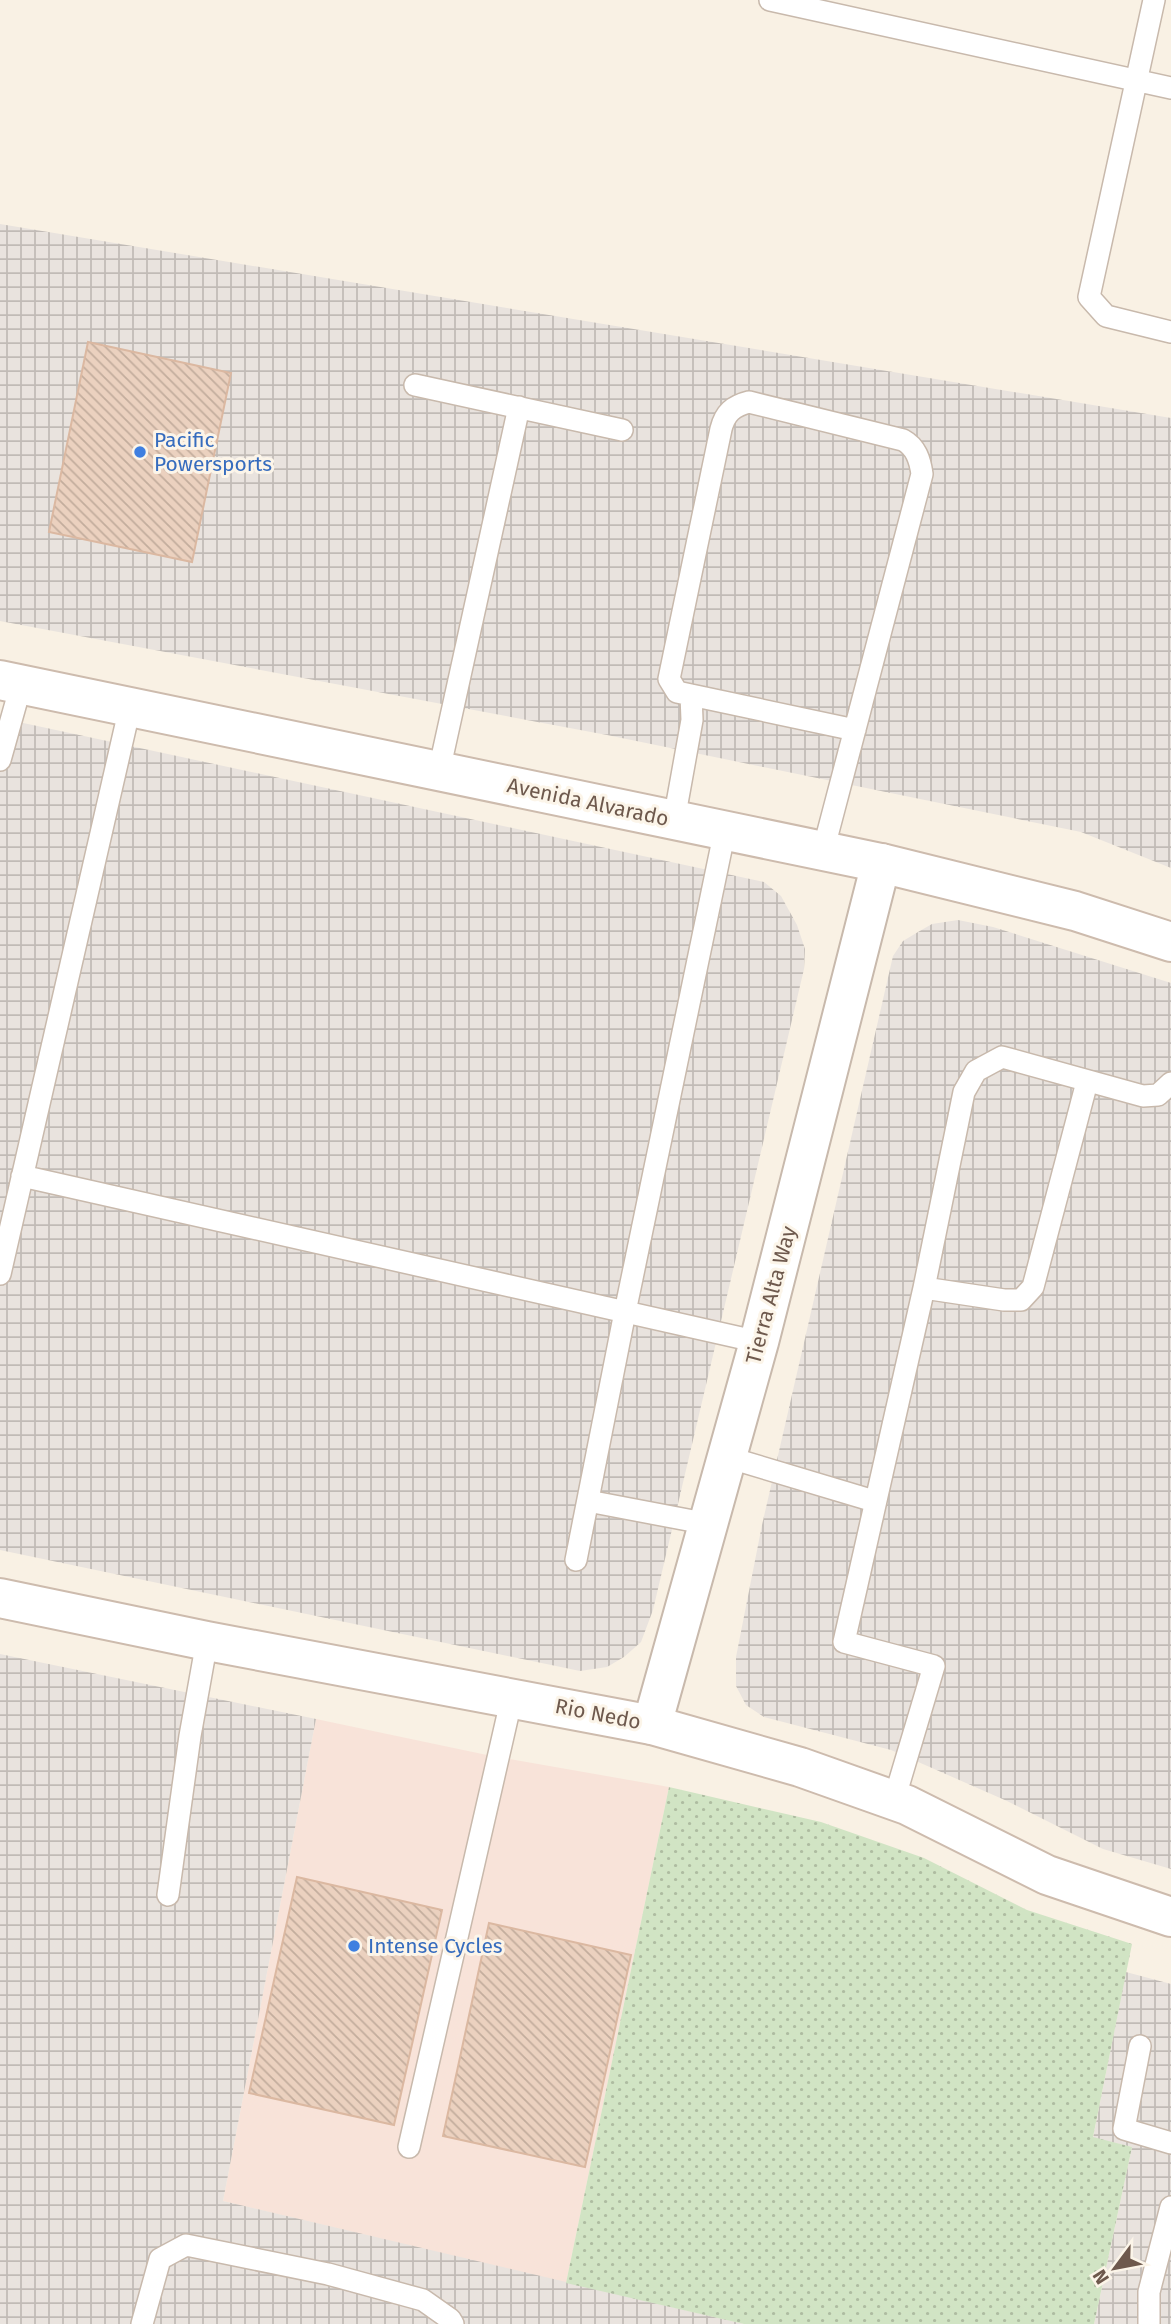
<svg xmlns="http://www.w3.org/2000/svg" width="1171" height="2324" viewBox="0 0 1171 2324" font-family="'Fira Sans',sans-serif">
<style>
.commercial{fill:#f8e3d9}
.industrial{fill:url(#industrial-grid)}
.grass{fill:url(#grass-dots)}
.building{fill:url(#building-back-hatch);stroke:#dbb8a1;stroke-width:2}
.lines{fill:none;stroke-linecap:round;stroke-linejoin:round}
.lane-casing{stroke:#c8b9ac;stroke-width:24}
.street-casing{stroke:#c8b9ac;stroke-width:42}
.secondary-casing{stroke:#cdbbad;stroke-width:42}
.lane{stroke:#fff;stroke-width:21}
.street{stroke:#fff;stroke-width:38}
.secondary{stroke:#fff;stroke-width:38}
.shop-dot{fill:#3f7fe0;stroke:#fcf5e9;stroke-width:2.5}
.labels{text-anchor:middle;stroke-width:6;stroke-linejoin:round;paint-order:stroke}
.shop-label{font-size:21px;fill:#366cbe;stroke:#fcf5e9;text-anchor:start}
.street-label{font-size:21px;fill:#6e594d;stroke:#fcf5e9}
</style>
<defs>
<pattern id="industrial-grid" width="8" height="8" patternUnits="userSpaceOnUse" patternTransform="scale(1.75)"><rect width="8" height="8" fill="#e9e3de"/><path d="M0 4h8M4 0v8" fill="none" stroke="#c1bbb6"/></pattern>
<pattern id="grass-dots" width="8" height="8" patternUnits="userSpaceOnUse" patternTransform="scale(1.75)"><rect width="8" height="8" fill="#d1e4c4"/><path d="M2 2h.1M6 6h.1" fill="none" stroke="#aebca1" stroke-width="1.8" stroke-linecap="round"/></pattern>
<pattern id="building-back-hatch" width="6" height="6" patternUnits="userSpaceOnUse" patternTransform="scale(1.75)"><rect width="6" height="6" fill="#ebd1bf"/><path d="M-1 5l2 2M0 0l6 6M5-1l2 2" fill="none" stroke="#c3ad9d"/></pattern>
</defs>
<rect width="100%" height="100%" fill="#f9f1e4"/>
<!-- commercial -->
<path class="commercial" d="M316,1719L487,1755L669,1787L566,2283L223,2201Z"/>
<!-- industrial -->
<path class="industrial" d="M0,224L1171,418V868L1081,832L607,735L0,621Z
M0,718L764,882L781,896L797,925L805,949L804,969L653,1610L641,1642L624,1657L607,1667L580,1671L0,1550Z
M958,920L993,927L1171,983V1869L1103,1849L1007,1801L891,1750L764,1717L746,1705L736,1686V1657L762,1525L893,956L903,941L918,932L932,924Z
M0,1654L316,1719L223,2201L744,2324H0Z
M1126,1972L1171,1984V2324H1094L1132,2147L1093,2138Z"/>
<!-- grass -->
<path class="grass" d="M669,1787L821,1822L924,1858L1027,1910L1132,1944L1093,2137L1132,2147L1094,2324H744L566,2283Z"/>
<!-- building -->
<path class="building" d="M88,342L231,373L192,562L49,532Z
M297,1877L442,1910L394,2125L249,2093Z
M489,1923L631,1955L585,2167L443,2136Z"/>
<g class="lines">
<defs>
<path id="lane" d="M770,0L1171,88
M1154,0L1089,297L1106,316L1171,332
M415,385L622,430
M691,695L855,730
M0,760L21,685
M439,771L519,407
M674,820L692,720L691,695L677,692L669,679L721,429C725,413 733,406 749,402L903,440C916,447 920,460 922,474L823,851
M22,1176L759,1342
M0,1274L130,707
M924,1288L964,1092L976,1071L1002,1057L1143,1096L1158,1095L1171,1083
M727,1457L874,1501
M588,1501L709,1524
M576,1560L625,1312L725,830
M894,1800L934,1666L844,1642L924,1288L1004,1300H1021L1033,1287L1087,1082
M168,1895L190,1736L207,1641
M1140,2046L1124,2129L1171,2143
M409,2147L512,1697
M142,2324L160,2259L186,2245L328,2274L423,2300L450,2319L453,2324
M1149,2324V2292L1171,2207"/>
<path id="street" d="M652,1725L759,1342L881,863"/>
<path id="secondary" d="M0,680L881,863L1075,911L1171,942
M0,1598L207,1641L652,1725L800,1767L907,1805L1047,1875L1171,1917"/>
</defs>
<!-- lane casing -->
<use href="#lane" class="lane-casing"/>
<!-- street casing -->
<use href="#street" class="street-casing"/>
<!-- secondary casing -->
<use href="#secondary" class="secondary-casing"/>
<!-- lane -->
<use href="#lane" class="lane"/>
<!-- street -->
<use href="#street" class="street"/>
<!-- secondary -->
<use href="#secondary" class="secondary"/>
</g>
<!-- markers -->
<g class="shop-dot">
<circle cx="140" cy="452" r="7"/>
<circle cx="354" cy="1946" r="7"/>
</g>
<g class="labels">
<!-- shop labels -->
<g class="shop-label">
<text x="154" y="447">Pacific<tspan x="154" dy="24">Powersports</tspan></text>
<text x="368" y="1953">Intense Cycles</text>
</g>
<!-- street labels -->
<g class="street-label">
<text transform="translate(588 802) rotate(12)" y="7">Avenida Alvarado</text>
<text transform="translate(771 1295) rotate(-75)" y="7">Tierra Alta Way</text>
<text transform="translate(598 1714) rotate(11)" y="7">Rio Nedo</text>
</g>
</g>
<!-- north arrow -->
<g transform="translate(1115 2268) rotate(238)" stroke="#fcf5e9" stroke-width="5" paint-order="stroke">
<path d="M0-5L12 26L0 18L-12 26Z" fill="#6e594d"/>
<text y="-10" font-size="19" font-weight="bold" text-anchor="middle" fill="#6e594d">N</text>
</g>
</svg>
